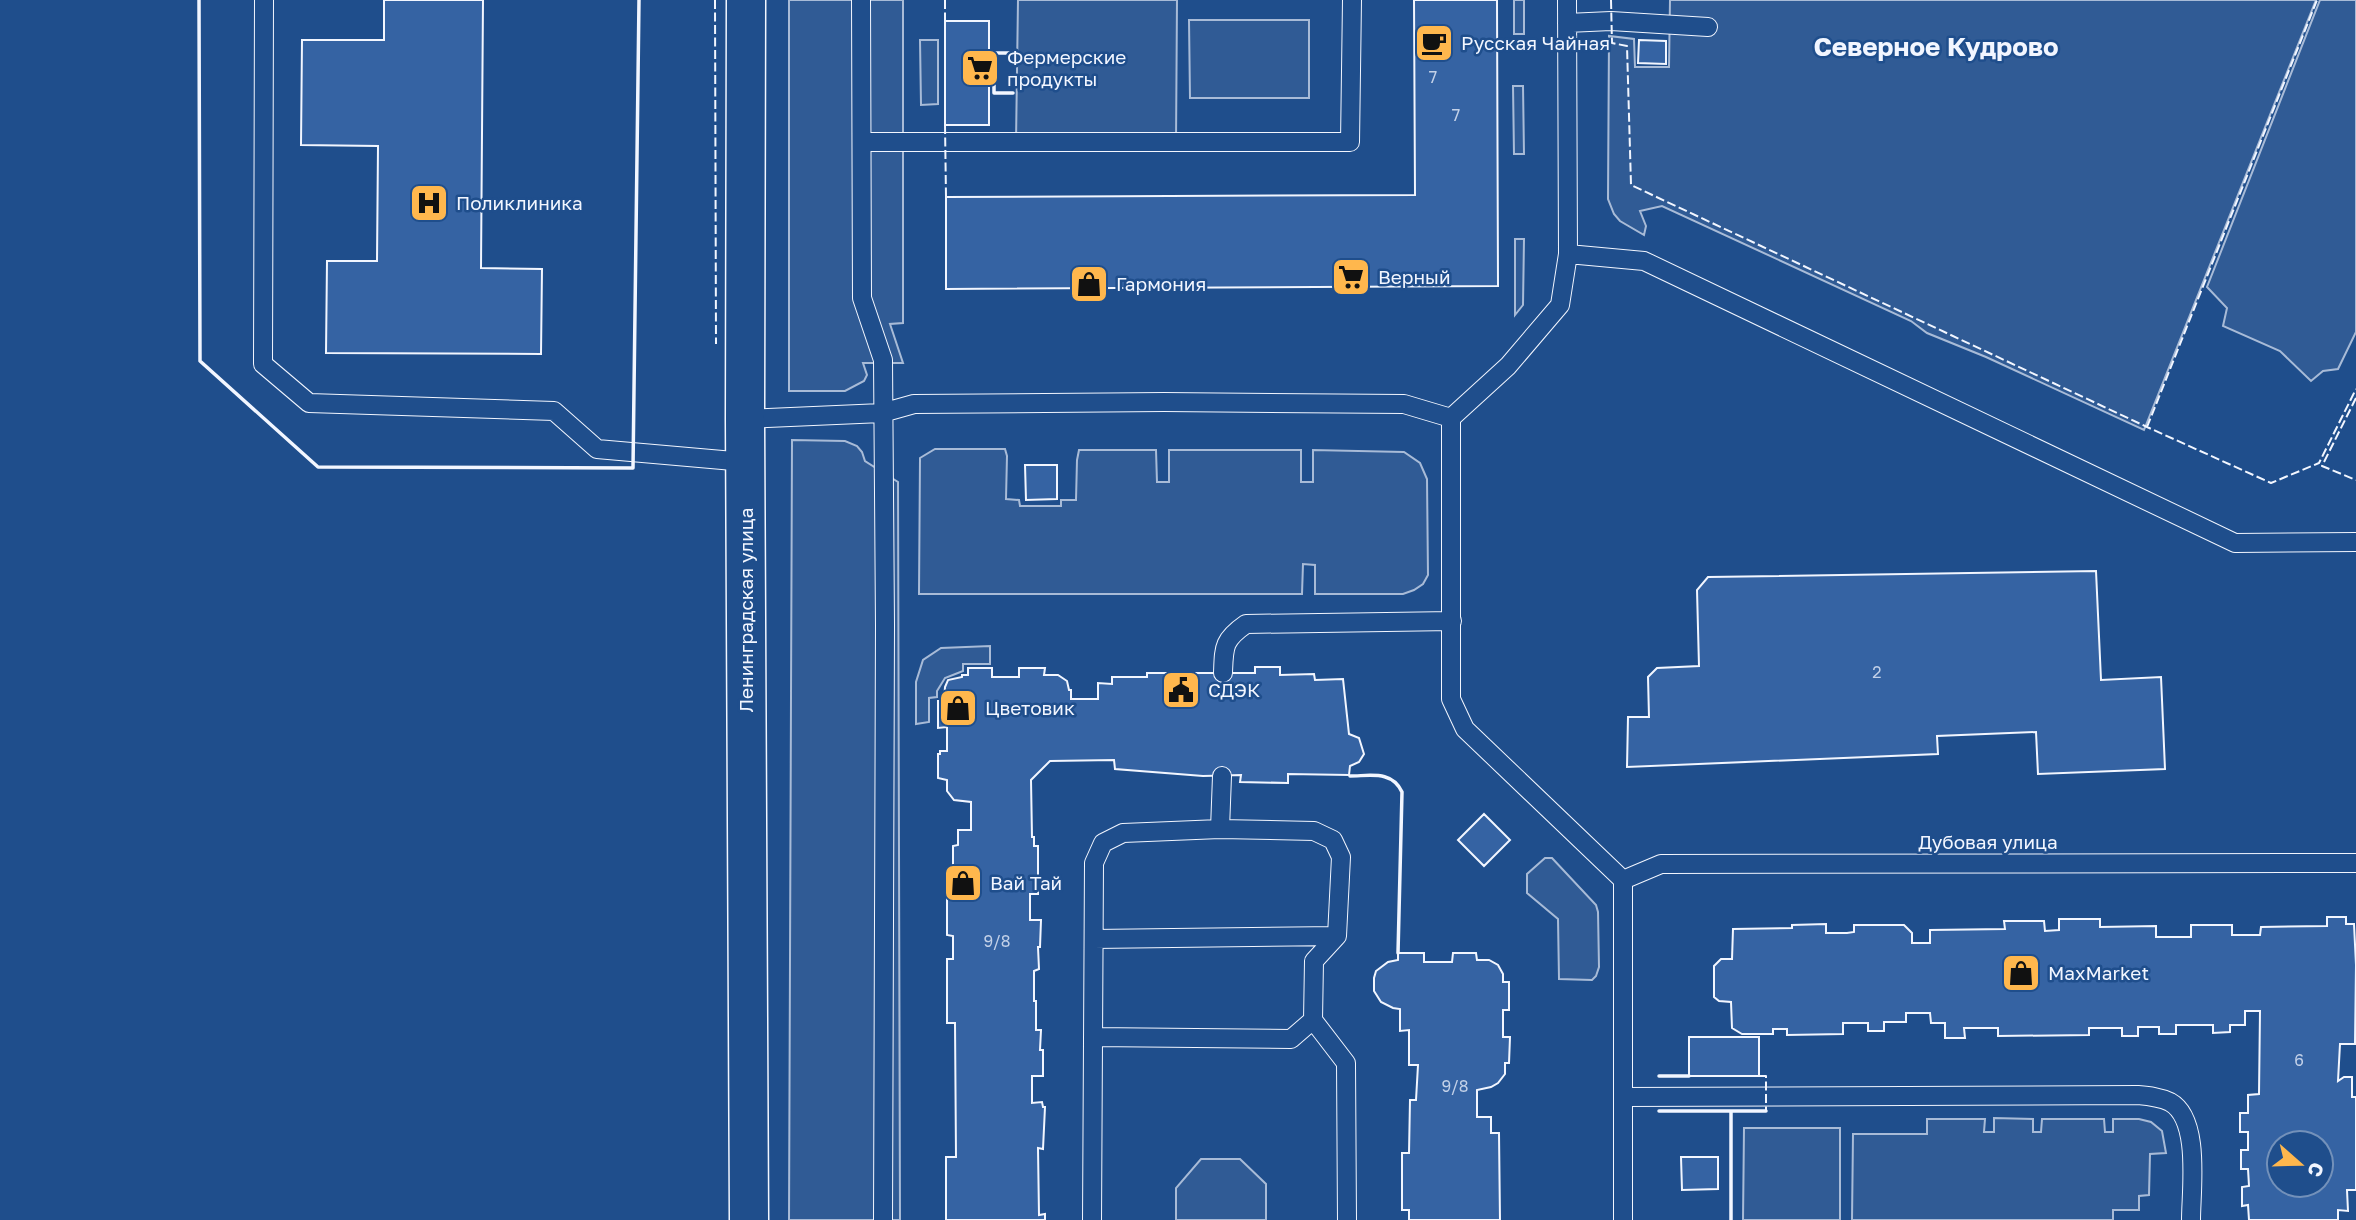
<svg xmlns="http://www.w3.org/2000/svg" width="2356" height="1220" viewBox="0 0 2356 1220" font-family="'Golos Text',sans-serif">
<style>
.built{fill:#305b95;stroke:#a8bbd7;stroke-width:2}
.building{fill:#3563a3;stroke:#f2f6ff;stroke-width:2;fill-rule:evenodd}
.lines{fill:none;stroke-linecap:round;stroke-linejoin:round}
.lane-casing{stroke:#f2f6ff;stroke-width:20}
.secondary-casing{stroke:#f2f6ff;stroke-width:41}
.lane{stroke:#1f4e8c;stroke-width:18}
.secondary{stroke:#1f4e8c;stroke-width:38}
.fence{stroke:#f2f6ff;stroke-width:2;stroke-dasharray:9 3.5;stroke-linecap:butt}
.wall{stroke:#f2f6ff;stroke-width:3.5}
.labels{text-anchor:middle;stroke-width:5;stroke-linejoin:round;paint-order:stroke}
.number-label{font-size:16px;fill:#c3d1e8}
.poi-label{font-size:19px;fill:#f2f6ff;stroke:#1f4e8c;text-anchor:start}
.street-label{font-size:19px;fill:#f2f6ff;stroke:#1f4e8c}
.district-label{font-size:26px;font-weight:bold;fill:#f2f6ff;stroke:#1f4e8c}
</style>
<rect width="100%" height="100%" fill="#1f4e8c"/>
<!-- built -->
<path class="built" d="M789,0H903V323L890,324L903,363H863L867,375L864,381L845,391H789Z
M1018,0H1177L1176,143L1016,142Z
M1514,0H1524V34H1514Z
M1670,0H2316L2144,430L1986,357L1927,333L1911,321L1662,206L1640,211L1646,226L1644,235L1620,221L1614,214L1608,199L1609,36L1634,39L1635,67H1669Z
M2320,0H2356V332L2338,369L2323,371L2311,381L2280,351L2223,326L2227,308L2207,287Z
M1189,20H1309V98H1190Z
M920,40H938V104L921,105Z
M1513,86H1523L1524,154H1514Z
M1515,239H1524L1523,305L1515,315Z
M792,440L845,441L857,446L862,452L865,461L898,482L900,1220H789Z
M935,449H1005L1007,456L1006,499L1019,500L1020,506H1061V500H1076L1077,460L1079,450H1156L1157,482H1169V450H1301V482H1313V450L1404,452L1420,463L1427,479L1428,575L1423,584L1414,590L1403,594H1315V565L1303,564L1302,594H919L920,458Z
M990,646V664H963V671L945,678L937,691V697L929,698V722L916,724V682L923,660L941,648Z
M1545,858H1552L1596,905L1598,912L1599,967L1596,976L1592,980L1559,979L1558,919L1527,893V874Z
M1994,1118L2033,1119V1132H2041L2042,1119H2104L2105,1132H2113V1119H2139L2151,1122L2162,1131L2166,1153L2150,1154L2149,1195L2139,1196V1210H2113V1220H1852L1853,1134H1927V1119H1985L1984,1132H1994Z
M1744,1128H1840V1220H1743Z
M1201,1159H1240L1266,1184V1220H1176V1188Z"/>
<!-- building -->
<path class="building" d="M384,0H483L481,268L542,269L541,354L326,353L327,261H377L378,146L301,145L302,40H384Z
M1414,0H1497L1498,286L946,289V197L1415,195Z
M945,21H989V125H945Z
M1639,40L1666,41V64L1638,63Z
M1025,465H1057V499L1026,500Z
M2096,571L2101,680L2161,677L2165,769L2038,774L2036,732L1937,736L1938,754L1627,767L1628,717H1649L1648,677L1657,668L1699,666L1697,590L1708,577Z
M1255,667H1280V675L1314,674L1315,680L1343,679L1349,734L1359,738L1364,754L1359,762L1350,766L1349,775L1288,774V783L1240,782L1241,775L1203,776L1115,769L1114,760L1050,761L1031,780L1032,837H1034V846H1038V894H1030V920H1041L1040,947H1038L1039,969L1034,971V1001H1036V1030H1041L1040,1050H1043V1076H1032V1103L1042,1102L1043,1107H1045L1043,1149L1038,1148L1039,1215L1045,1214V1220H946V1157H956L955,1023H947V959H953V936L947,935V881H953V846L958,845V830H971V802L954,800L947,791V780L938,778V754H940V751H947V727L938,728V701H944L945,687L948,680L962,677V675H968V668H992V677H1019V668H1045L1044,675H1058L1067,681L1069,690H1071V699H1098V683L1112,684V677H1147V673H1255Z
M1484,814L1510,840L1484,866L1458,840Z
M2327,917H2346V924H2354L2356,965L2355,1044H2340L2338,1081L2344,1077H2352V1097H2356V1190H2347L2348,1211L2338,1210V1220H2249L2248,1205L2242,1206V1187L2249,1186L2248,1169H2241V1150H2248V1132H2240V1113H2248V1095L2259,1094L2260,1011H2245V1025H2230V1032L2213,1033V1025H2176V1034H2159V1027H2138V1036H2122V1028H2089V1035L1998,1036V1028H1964L1965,1038H1945V1023H1931L1930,1013H1906V1022H1884V1031H1868V1023H1843V1034L1787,1035V1029H1773V1034H1742L1732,1028L1731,1002L1719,1001L1714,997V966L1721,959H1732L1733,929L1792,928V925L1826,924V933H1847L1854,932V925H1904L1912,933V943H1930V930L2005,929L2004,921H2044L2045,931L2059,930V919H2100V927L2156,926V937H2191V925H2232V935H2260L2261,927L2327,926ZM2279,1143H2321V1185H2279Z
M1398,953H1424V962H1452L1453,953H1476L1477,960H1489L1498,965L1503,974V982H1509V1010H1503V1037H1510L1509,1063H1505V1074L1498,1083L1491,1087L1477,1090V1117H1491V1133H1499L1500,1220H1409V1210H1402V1153H1409L1410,1100H1416L1418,1065H1409V1030L1400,1031V1009L1393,1008L1381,1002L1374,991V978L1376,971L1388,962L1398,960Z
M1689,1037H1759V1076H1689Z
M1681,1157H1718V1189L1682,1190Z"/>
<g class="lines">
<defs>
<path id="lane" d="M264,0L263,364L309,403L554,411L597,449L745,462
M861,0L862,298L883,360L885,625L883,1220
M1567,23L1611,21L1708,27
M862,142H1350L1352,0
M1568,254L1644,261L2235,543L2356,542
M1451,418V699L1465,729L1623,880V1220
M745,419L882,413L914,404L1164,402L1404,404L1451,418L1508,366L1560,305L1568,254L1567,0
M1223,673C1224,647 1223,640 1246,624L1452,621
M1220,829L1222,776
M1623,880L1661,864L2356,863
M1094,939L1337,936
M1093,1037L1291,1039L1313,1020
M1623,1097L2138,1095C2149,1096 2160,1097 2170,1102C2201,1119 2191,1190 2191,1220
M1092,1220L1094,863L1103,843L1123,833L1220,829L1314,831L1333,840L1341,857L1337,936L1314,961L1313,1020L1346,1063L1347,1220"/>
<path id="secondary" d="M746,0L745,419L749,1220"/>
</defs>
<!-- lane casing -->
<use href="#lane" class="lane-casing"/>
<!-- secondary casing -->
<use href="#secondary" class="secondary-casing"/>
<!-- lane -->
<use href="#lane" class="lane"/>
<!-- secondary -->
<use href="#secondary" class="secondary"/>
<!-- fence -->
<path class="fence" d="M715,0L716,344
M945,0V21
M1611,0L1612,43L1627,46L1631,185L2147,427L2271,483L2319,463L2356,389
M945,125L946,197
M2356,398L2322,466L2356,480
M2147,427L2317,0
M1759,1076H1766V1111"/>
<!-- wall -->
<path class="wall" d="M199,0L200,361L318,467L633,468L639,0
M1013,53H994V93H1013
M1350,776C1370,776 1392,770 1402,792L1398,953
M1659,1076H1689
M1659,1111H1766
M1731,1220V1111"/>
</g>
<!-- icons -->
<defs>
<symbol id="cafe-square" viewBox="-11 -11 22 22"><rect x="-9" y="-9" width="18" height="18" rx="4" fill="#ffb74d" stroke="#1f4e8c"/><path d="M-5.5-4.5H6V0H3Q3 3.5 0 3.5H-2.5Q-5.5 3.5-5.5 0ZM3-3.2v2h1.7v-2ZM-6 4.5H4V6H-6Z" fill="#111"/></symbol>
<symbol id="supermarket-square" viewBox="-11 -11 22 22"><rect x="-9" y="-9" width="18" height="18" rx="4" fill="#ffb74d" stroke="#1f4e8c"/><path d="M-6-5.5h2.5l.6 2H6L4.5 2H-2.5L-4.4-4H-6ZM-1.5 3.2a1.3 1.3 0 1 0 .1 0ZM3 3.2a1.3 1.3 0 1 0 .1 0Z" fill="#111"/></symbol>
<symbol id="hospital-square" viewBox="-11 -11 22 22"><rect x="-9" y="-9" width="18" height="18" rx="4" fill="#ffb74d" stroke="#1f4e8c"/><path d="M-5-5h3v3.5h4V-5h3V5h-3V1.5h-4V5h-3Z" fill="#111"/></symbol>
<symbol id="shop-square" viewBox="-11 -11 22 22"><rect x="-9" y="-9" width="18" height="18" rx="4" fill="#ffb74d" stroke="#1f4e8c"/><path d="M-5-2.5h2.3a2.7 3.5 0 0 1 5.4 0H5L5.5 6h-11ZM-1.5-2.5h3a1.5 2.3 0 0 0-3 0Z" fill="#111"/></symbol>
<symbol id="civic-square" viewBox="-11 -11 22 22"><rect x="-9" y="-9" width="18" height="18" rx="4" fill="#ffb74d" stroke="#1f4e8c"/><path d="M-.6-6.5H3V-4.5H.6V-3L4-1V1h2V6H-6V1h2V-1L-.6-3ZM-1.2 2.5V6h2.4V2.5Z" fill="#111"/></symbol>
</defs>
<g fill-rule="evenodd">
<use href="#cafe-square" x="1412" y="21" width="44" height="44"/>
<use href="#supermarket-square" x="958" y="46" width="44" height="44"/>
<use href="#hospital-square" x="407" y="181" width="44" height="44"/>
<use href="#supermarket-square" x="1329" y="255" width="44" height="44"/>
<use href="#shop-square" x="1067" y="262" width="44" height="44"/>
<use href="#civic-square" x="1159" y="668" width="44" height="44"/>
<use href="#shop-square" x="936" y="686" width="44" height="44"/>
<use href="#shop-square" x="941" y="861" width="44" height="44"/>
<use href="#shop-square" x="1999" y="951" width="44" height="44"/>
</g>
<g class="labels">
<!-- number labels -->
<g class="number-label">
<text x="1433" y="83">7</text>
<text x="1456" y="121">7</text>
<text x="1877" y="678">2</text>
<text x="997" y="947">9/8</text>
<text x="2299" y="1066">6</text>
<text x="1455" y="1092">9/8</text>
</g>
<!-- poi labels -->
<g class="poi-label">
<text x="1461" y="50">Русская Чайная</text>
<text x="1007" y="64">Фермерские<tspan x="1007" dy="22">продукты</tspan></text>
<text x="456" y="210">Поликлиника</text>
<text x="1378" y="284">Верный</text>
<text x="1116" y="291">Гармония</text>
<text x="1208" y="697">СДЭК</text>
<text x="985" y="715">Цветовик</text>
<text x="990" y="890">Вай Тай</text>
<text x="2048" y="980">MaxMarket</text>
</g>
<!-- street labels -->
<g class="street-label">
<text transform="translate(746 610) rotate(-90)" y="7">Ленинградская улица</text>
<text x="1988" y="849">Дубовая улица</text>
</g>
<!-- district labels -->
<g class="district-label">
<text x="1936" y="56">Северное Кудрово</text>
</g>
</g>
<!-- north arrow -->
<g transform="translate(2300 1164) rotate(110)"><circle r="33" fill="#1f4e8c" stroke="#7391ba" stroke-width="2"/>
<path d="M0-5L12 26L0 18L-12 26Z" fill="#ffb74d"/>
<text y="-10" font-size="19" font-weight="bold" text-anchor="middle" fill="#f2f6ff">С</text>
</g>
</svg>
